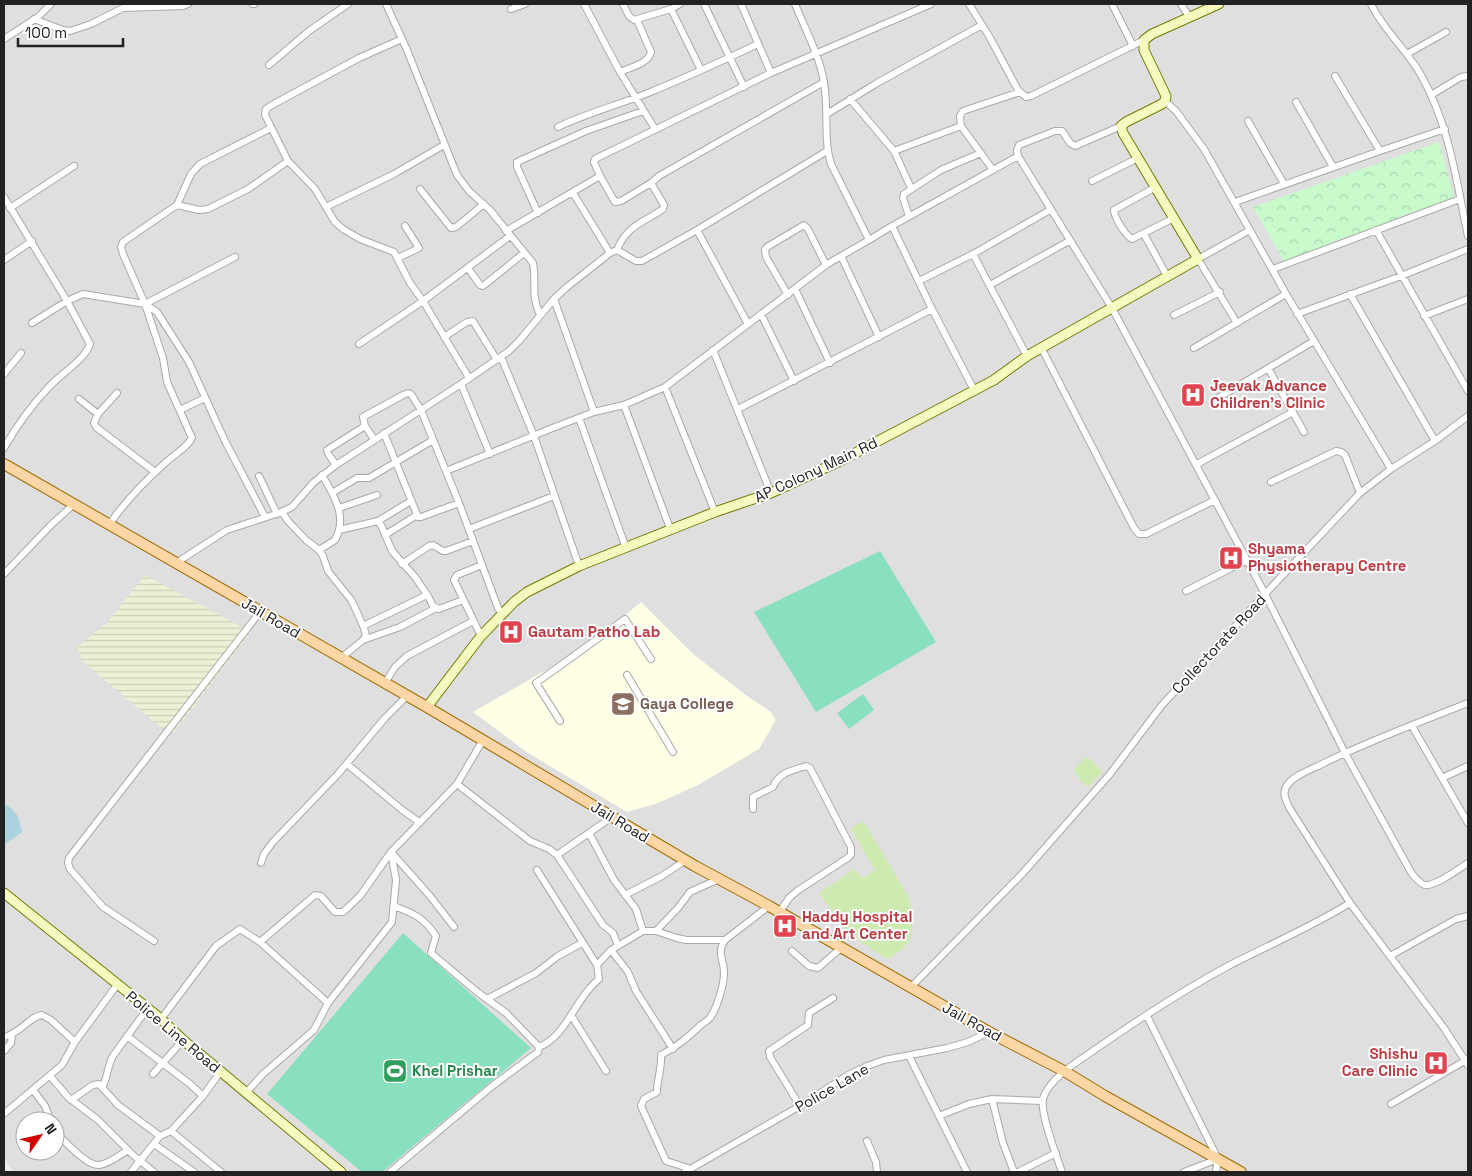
<svg xmlns="http://www.w3.org/2000/svg" width="1472" height="1176" viewBox="0 0 1472 1176" font-family="'Space Grotesk',sans-serif">
<style>
.residential{fill:#e0dfdf;fill-rule:evenodd}
.education{fill:#ffffe5}
.farmland{fill:url(#farmland-rules)}
.grass{fill:#cdebb0}
.park{fill:url(#park-crowns)}
.pitch{fill:#88e0be}
.water{fill:#aad3df}
.lines{fill:none;stroke-linecap:round;stroke-linejoin:round}
.street-casing{stroke:#a9a9a9;stroke-width:8}
.secondary-casing{stroke:#707d05;stroke-width:11}
.primary-casing{stroke:#a06b00;stroke-width:12}
.street{stroke:#fff;stroke-width:6}
.secondary{stroke:#f7fabf;stroke-width:9}
.primary{stroke:#fcd6a4;stroke-width:10}
.labels{text-anchor:middle;stroke-width:4;stroke-linejoin:round;paint-order:stroke}
.health-label{font-size:15px;font-weight:bold;fill:#be3a42;stroke:#fff;text-anchor:start}
.street-label{font-size:15px;fill:#222;stroke:#fff}
.education-label{font-size:15px;font-weight:bold;fill:#785e54;stroke:#fff;text-anchor:start}
.leisure-label{font-size:15px;font-weight:bold;fill:#27864d;stroke:#fff;text-anchor:start}
</style>
<defs>
<pattern id="farmland-rules" width="6" height="5" patternUnits="userSpaceOnUse" patternTransform="scale(1.25)"><rect width="6" height="5" fill="#eef0d5"/><path d="M0 2.5h6" fill="none" stroke="#ccceb7"/></pattern>
<pattern id="park-crowns" width="20" height="18" patternUnits="userSpaceOnUse" patternTransform="scale(1.25)"><rect width="20" height="18" fill="#c8facc"/><path d="M2 6a3 3 0 1 1 6 0M12 15a3 3 0 1 1 6 0" fill="none" stroke="#acd6af"/></pattern>
</defs>
<rect width="100%" height="100%" fill="#f2efe9"/>
<!-- residential -->
<path class="residential" d="M4,4H1468V1172H13L4,1159ZM25,1121H55V1151H25Z"/>
<!-- education -->
<path class="education" d="M641,602L692,653L747,696L771,712L776,720L759,749L698,785L658,803L627,812L528,753L473,712L560,662L601,635Z"/>
<!-- farmland -->
<path class="farmland" d="M145,575L251,632L174,732L165,731L81,660V655L77,647L107,623Z"/>
<!-- grass -->
<path class="grass" d="M1086,757L1091,760L1102,772L1088,787C1082,782 1074,777 1075,768Z
M863,820L909,898C914,929 918,943 887,959L860,941L845,928L819,893L855,869L862,879L875,870L851,829Z"/>
<!-- park -->
<path class="park" d="M1439,142L1455,201L1285,264L1253,207Z"/>
<!-- pitch -->
<path class="pitch" d="M880,551L936,642L816,712L754,612Z
M863,694L874,710L849,729L837,713Z
M403,933L531,1048L382,1172H362L267,1094Z"/>
<!-- water -->
<path class="water" d="M8,805L18,816L22,832L4,845V806Z"/>
<g class="lines">
<defs>
<path id="street" d="M253,4H254
M386,4L407,50L457,175L469,191L490,210L533,263C537,284 530,293 540,315
M584,4L620,72L655,129
M623,4L629,16L634,20L671,9L680,4
M704,4L744,87
M741,4L771,73
M795,4C805,29 820,56 824,83C829,110 823,138 831,164L869,240L892,226L932,309L974,390
M969,4L989,36L1018,90L1026,97L1031,96L1144,40
M1112,4L1133,46
M1181,4L1190,18
M1371,4C1384,31 1407,50 1421,75C1450,127 1456,180 1468,236
M511,9L525,4
M671,9L701,70
M34,19L63,30L70,31L91,24L123,8L183,6L188,4
M4,39L38,17L51,4
M402,39L359,58L272,105L266,109L265,115L288,161L315,189L335,222L343,229L360,239L394,252L410,283L423,301L469,378
M1407,54L1446,32
M269,65L309,31L348,4
M620,72C631,67 648,64 651,52L637,20
M1431,95L1461,77L1468,76
M850,99L894,151L911,188
M1296,102L1333,167
M827,114L877,83L982,25
M1248,121L1284,184
M961,126L993,170
M1121,126L1075,146L1070,143L1062,131H1055L1019,145L1017,150L1018,156L1112,308L1265,594L1345,753L1412,874C1416,878 1420,884 1425,885C1434,887 1459,869 1468,863
M558,127C587,113 618,105 648,93C685,78 722,61 758,44
M894,151L961,126L960,116L963,111L1020,92
M1380,151L1445,129
M600,176L594,162L595,159L771,73L931,4
M1092,181L1138,158
M1156,187L1114,210C1114,217 1125,235 1132,239L1174,218
M420,189L451,228L456,227L484,204
M573,193L610,253
M4,197L67,301L90,344C85,360 59,375 48,388C31,406 16,427 4,448
M1235,202L1380,151L1335,76
M177,205L199,210L208,209L248,189L288,161
M326,207L394,174L444,145
M10,208L74,166
M538,213L517,167V162L586,131L643,111
M909,216L903,198L904,194L941,170L981,153
M892,226L1018,156
M697,230L748,324
M1376,230L1468,391
M506,231L600,176L615,202L621,201L651,183
M1144,234L1167,276
M869,240L841,256L879,337
M617,250L636,261H642L697,230L827,151
M973,254L1027,356
M398,258L419,248L405,226
M4,260L32,241
M468,268L480,285L483,286L524,253
M1273,269L1460,199
M919,281L973,254L1050,210
M990,285L1069,241
M795,289L830,363
M1350,294L1435,441
M788,295L766,257L765,250L767,247L804,225L808,229L826,265
M554,299L594,412
M145,304L235,257
M761,314L794,381
M1297,314L1401,276L1468,249
M1174,315L1220,292
M1424,316L1468,299
M32,323L67,301L83,294L145,304L157,312L189,362L225,441L265,517
M1237,323L1198,259L1250,230
M444,337L467,322L473,321L497,360
M359,344L423,301L510,236
M1194,348L1286,294
M1042,349L1134,528L1139,534H1146L1215,500
M713,350L771,493
M501,357L534,436L579,566
M1268,368L1304,432
M4,374L21,353
M665,387L715,512
M117,393L98,414L94,423L96,427L155,472
M1218,398L1314,341
M79,399L98,414
M624,405L671,531
M738,409L932,309
M180,410L205,398
M579,418L626,548
M384,433L418,517H421L459,503
M374,439L365,426L363,417L403,395L408,393L411,394L421,410L459,503L498,608L502,614
M490,454L461,384L509,351L519,341L554,299L567,287L610,253L617,250C627,225 643,223 663,209L664,205L651,183L659,176L824,82
M1197,464L1293,412
M336,465L329,455L327,450L365,426
M1391,469L1435,441L1468,416
M446,471L555,427L594,412L624,405L665,387L826,265L841,256
M259,476L277,514
M1271,482L1336,451L1341,452L1345,455L1360,493
M332,493L357,478H369L433,440
M339,508L377,495
M282,512L288,521L306,540L319,550L323,556L328,571L352,601L364,628L366,636L363,640L341,658
M378,521L411,501
M109,525C125,501 143,483 164,464C173,455 186,449 192,438L167,382L163,358L145,304L123,254L121,247L123,242L177,205L191,174L200,164L271,128
M469,529L554,496
M339,530L378,521L382,527L392,551L415,577L428,596
M385,535L417,515
M319,550L335,540C348,517 334,495 322,475
M176,563L227,530L279,513L292,507L314,482L336,465L461,384
M402,564L429,546L433,545L443,551H446L473,541
M4,574L50,526L74,504
M1186,591L1247,560
M363,626L425,596H428L433,606L439,609L463,600
M481,636L454,580L457,575L482,565
M363,640L400,627L436,608
M627,675L673,752
M385,683L395,667L407,656L473,621
M560,721L536,683L625,619L651,659
M1412,726L1468,823
M347,764L401,809L419,822
M1442,778L1468,766
M457,784L530,841L549,849L557,855L603,925L613,933L618,946
M753,809V797L773,787C779,772 792,771 806,766L810,768L851,847V854L849,857L797,891L789,898L779,913
M589,833L614,880L636,909L643,931
M557,855L612,817
M261,863L264,854L273,842L338,774L385,718L407,696
M537,870L597,965
M625,895L662,876L686,860
M1350,903L1290,809C1286,801 1281,792 1288,784C1296,774 1313,769 1324,763C1371,740 1420,722 1468,703
M394,906C415,914 424,918 436,936L431,953L476,991L506,1013L539,1047
M656,931L678,908L690,892L719,879
M154,941L103,907L70,869L68,863L69,858L260,612
M260,942L315,895L321,896L335,912H343L360,896L391,852L430,896L454,927
M611,950L628,972L636,991L673,1049
M792,951L809,966L818,968L841,948
M1390,956L1456,919L1468,916
M910,988L1022,874L1110,774L1162,705L1265,594L1360,493L1391,469L1286,294L1204,149L1176,111L1165,101
M487,999L536,973L558,956L582,943
M571,1015L606,1071
M1147,1016L1218,1159L1216,1172
M161,1019L216,946L240,929L260,942L328,1003
M127,1036L190,1084L203,1096
M4,1037C21,1033 30,1016 42,1015L51,1020L75,1042
M4,1051L11,1043L12,1035
M909,1056L967,1172
M153,1074L183,1040
M50,1076L68,1097L98,1120L133,1155L154,1172
M102,1087C108,1078 107,1066 113,1056L147,1009
M33,1090L45,1106L51,1121
M246,1093L262,1075L314,1030L328,1003L392,922L396,880L391,852L457,784L483,740
M992,1099L1003,1143L1014,1172
M71,1100L93,1085L99,1084L118,1105L160,1136
M1391,1104L1468,1059
M800,1106L770,1057L769,1051L808,1025L809,1013L833,998
M5,1113L62,1065L75,1042L117,985
M939,1116L969,1104L992,1099L1043,1101
M55,1131C63,1140 87,1166 99,1165C109,1164 120,1155 128,1150
M171,1131L221,1172
M867,1141L876,1162L877,1172
M154,1144L194,1172
M691,1169L666,1161L641,1106L644,1099L657,1092C657,1079 662,1068 661,1055C677,1047 688,1037 701,1025C704,1023 708,1020 710,1018C717,1008 724,985 724,973C724,958 716,954 725,940L769,906
M131,1172L160,1136L171,1131L203,1096L221,1071
M390,1172L491,1087L538,1052L539,1047C566,1037 576,997 599,979L597,965L611,950L643,931H656L677,938L686,940H725
M685,1172L800,1106L848,1075L867,1066L884,1060L947,1048L968,1042L989,1032
M1018,1172L1056,1153
M1062,1172C1057,1157 1040,1114 1043,1099C1046,1088 1056,1079 1064,1071C1117,1034 1171,997 1228,966C1269,945 1311,927 1350,903L1444,1028L1468,1065
M1184,1172L1218,1159"/>
<path id="secondary" d="M427,707L481,636L514,602L527,592L579,566L715,512L771,493L842,460L994,380L1027,356L1198,259L1123,133L1121,126L1126,122L1162,104L1165,101L1166,96L1144,50V40L1152,34L1219,4
M4,893L161,1019L183,1040L341,1172"/>
<path id="primary" d="M4,464L427,707L695,866L769,906L989,1032L1064,1071L1105,1096L1241,1172"/>
</defs>
<!-- street casing -->
<use href="#street" class="street-casing"/>
<!-- secondary casing -->
<use href="#secondary" class="secondary-casing"/>
<!-- primary casing -->
<use href="#primary" class="primary-casing"/>
<!-- street -->
<use href="#street" class="street"/>
<!-- secondary -->
<use href="#secondary" class="secondary"/>
<!-- primary -->
<use href="#primary" class="primary"/>
</g>
<!-- icons -->
<defs>
<symbol id="hospital-square" viewBox="-11 -11 22 22"><rect x="-9" y="-9" width="18" height="18" rx="4" fill="#e0444e" stroke="#fff"/><path d="M-5-5h3v3.5h4V-5h3V5h-3V1.5h-4V5h-3Z" fill="#fff"/></symbol>
<symbol id="university-square" viewBox="-11 -11 22 22"><rect x="-9" y="-9" width="18" height="18" rx="4" fill="#8d6e63" stroke="#fff"/><path d="M0-5L7-2L0 1L-7-2ZM-4 1L0 2.5L4 1V4Q0 6-4 4Z" fill="#fff"/></symbol>
<symbol id="stadium-square" viewBox="-11 -11 22 22"><rect x="-9" y="-9" width="18" height="18" rx="4" fill="#2e9e5b" stroke="#fff"/><path d="M0-5a6.5 5 0 1 0 0 10a6.5 5 0 1 0 0-10ZM-3.5-1.8h7v3.6h-7Z" fill="#fff"/></symbol>
</defs>
<g fill-rule="evenodd">
<use href="#hospital-square" x="1179" y="381" width="28" height="28"/>
<use href="#hospital-square" x="1217" y="544" width="28" height="28"/>
<use href="#hospital-square" x="497" y="618" width="28" height="28"/>
<use href="#university-square" x="609" y="690" width="28" height="28"/>
<use href="#hospital-square" x="771" y="912" width="28" height="28"/>
<use href="#hospital-square" x="1422" y="1049" width="28" height="28"/>
<use href="#stadium-square" x="381" y="1057" width="28" height="28"/>
</g>
<g class="labels">
<!-- health labels -->
<g class="health-label">
<text x="1210" y="391">Jeevak Advance<tspan x="1210" dy="17">Children's Clinic</tspan></text>
<text x="1248" y="554">Shyama<tspan x="1248" dy="17">Physiotherapy Centre</tspan></text>
<text x="528" y="637">Gautam Patho Lab</text>
<text x="802" y="922">Haddy Hospital<tspan x="802" dy="17">and Art Center</tspan></text>
<text x="1418" y="1059" text-anchor="end">Shishu<tspan x="1418" dy="17">Care Clinic</tspan></text>
</g>
<!-- street labels -->
<g class="street-label">
<text transform="translate(816 470) rotate(-25)" y="5">AP Colony Main Rd</text>
<text transform="translate(271 618) rotate(30)" y="5">Jail Road</text>
<text transform="translate(1219 644) rotate(-47)" y="5">Collectorate Road</text>
<text transform="translate(620 822) rotate(31)" y="5">Jail Road</text>
<text transform="translate(972 1022) rotate(29)" y="5">Jail Road</text>
<text transform="translate(173 1032) rotate(40)" y="5">Police Line Road</text>
<text transform="translate(832 1088) rotate(-30)" y="5">Police Lane</text>
</g>
<!-- education labels -->
<g class="education-label">
<text x="640" y="709">Gaya College</text>
</g>
<!-- leisure labels -->
<g class="leisure-label">
<text x="412" y="1076">Khel Prishar</text>
</g>
</g>
<!-- border -->
<rect width="1472" height="1176" fill="none" stroke="#222222" stroke-width="10"/>
<!-- north arrow -->
<g transform="translate(40 1136) rotate(56)"><circle r="24" fill="#ffffff" stroke="#a7a7a7"/>
<path d="M0-4L9 19L0 12L-9 19Z" fill="#d40000"/>
<text y="-8" font-size="14" font-weight="bold" text-anchor="middle" fill="#222222">N</text>
</g>
<!-- scale -->
<path d="M18 38v8h105v-8" fill="none" stroke="#222222" stroke-width="2.5"/>
<text x="25" y="38" font-size="15" fill="#222222" stroke="#ffffff" stroke-width="4" paint-order="stroke">100 m</text>
</svg>
